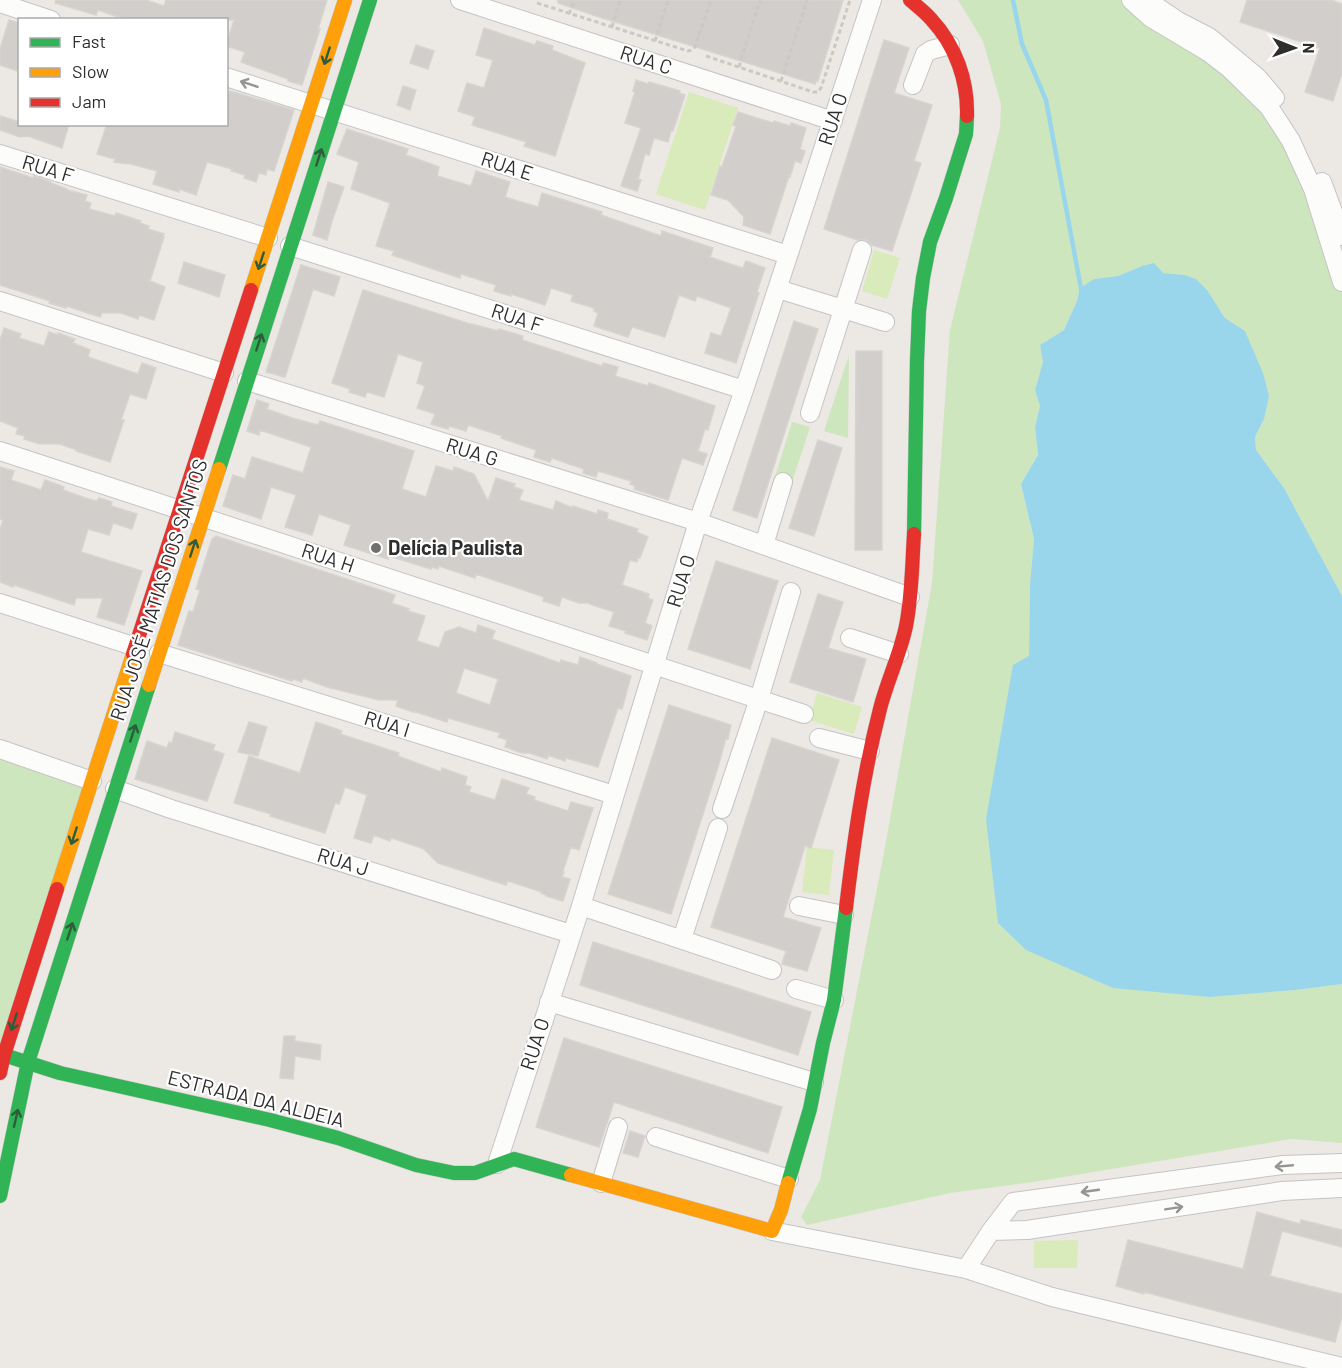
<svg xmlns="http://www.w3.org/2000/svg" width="1342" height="1368" viewBox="0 0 1342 1368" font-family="Barlow,sans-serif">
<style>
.green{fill:#cee6be}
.pitch{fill:#d9eabb}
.water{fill:#99d6ec}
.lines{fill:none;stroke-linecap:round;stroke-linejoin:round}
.stream{stroke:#99d6ec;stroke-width:4.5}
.building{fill:#d1cecb;stroke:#d7d4d0;stroke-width:1.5;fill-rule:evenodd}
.street-casing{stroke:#c5c4c5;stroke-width:20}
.fast-casing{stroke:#c5c4c5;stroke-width:15}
.slow-casing{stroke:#c5c4c5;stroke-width:15}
.jam-casing{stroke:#c5c4c5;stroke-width:15}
.path{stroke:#c9c9c8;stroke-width:3;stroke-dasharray:4.5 3;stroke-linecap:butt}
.street{stroke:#fcfcfb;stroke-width:18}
.fast{stroke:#30b455;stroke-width:14}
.slow{stroke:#ff9f0a;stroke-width:14}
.jam{stroke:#e5322d;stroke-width:14}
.oneway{stroke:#2f5d3c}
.oneway2{stroke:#959594}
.poi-dot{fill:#706f6e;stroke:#fff;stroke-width:2}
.labels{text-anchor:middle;stroke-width:4.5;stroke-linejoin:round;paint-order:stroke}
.street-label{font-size:20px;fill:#2e2e2e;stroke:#fff}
.poi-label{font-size:20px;font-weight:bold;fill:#2e2e2e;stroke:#fff;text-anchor:start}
</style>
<rect width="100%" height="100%" fill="#ece8e4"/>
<!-- green -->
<path class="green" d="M958,0H1131L1208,52L1291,141L1342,282V596L1284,488L1256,450L1255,437L1264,419L1245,331L1225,318L1221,311L1184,275L1163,273L1142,266L1118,276L1094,279L1081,288L1077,301L1064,330L1040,345L1043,362L1035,390L1040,406L1035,427L1038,455L1021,484L1034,539L1030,584L1029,656L1210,997L1296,990L1342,984V1143L1291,1139L1033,1182L950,1193L807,1225L801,1217L820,1180L883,858L932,583L950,330L1000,128L1001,104L983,41Z
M849,355L848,438L824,431Z
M792,422L810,427L791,485L774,480Z
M0,749L92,781L0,1073Z"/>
<!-- pitch -->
<path class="pitch" d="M689,92L738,108L705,210L656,194Z
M874,250L900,258L887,299L862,291Z
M817,693L862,707L854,734L809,720Z
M807,847L834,850L829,895L802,892Z
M1078,1240L1077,1268H1034V1241Z"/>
<!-- water -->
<path class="water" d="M1154,263L1163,273L1184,275L1196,279L1207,290L1225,318L1245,331L1263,373L1269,396L1264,419L1255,437L1256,450L1284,488L1342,596V984L1296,990L1210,997L1113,988L1026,950L998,923L986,819L1013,665L1029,656L1030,584L1034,539L1021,484L1038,455L1035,427L1040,406L1035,390L1043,362L1040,345L1064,330L1077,301L1080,288L1094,279L1118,276L1142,266Z"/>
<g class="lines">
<!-- stream -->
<path class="stream" d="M1013,0L1022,44L1046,100L1082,294"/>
</g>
<!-- building -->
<path class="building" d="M56,0H146L164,6L166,0H327L318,29H320L302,85L288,81V79L241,62L245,52L226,46L234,20H127L98,10L96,15L55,3Z
M558,0H843L818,81H816L815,84L596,16L558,3Z
M1247,0H1331L1342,4V73L1333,101L1305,92L1320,48L1240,22Z
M9,20L20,23V72L0,65V49Z
M484,28L535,45L537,41L553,46L552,50L585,63L555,156L524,146L526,142L472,125L475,117L458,111L467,83L484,88L493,60L476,55Z
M884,40L909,48L894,93L932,105L914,161L921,163L892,251L872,245L865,239L858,240L824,229Z
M416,45L434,51L428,69L410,63Z
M636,80L648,84L649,82L680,91L679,93L685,95L673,131H671L668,142L654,138L649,155L645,154L638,179L641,180L637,191L621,186L641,128L625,123L635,92L633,91Z
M403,86L416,90L410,110L397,105Z
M230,91L294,110L274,171L267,169L266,175L259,173L256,182L244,178L245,175L231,171L232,169L207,162L196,195L179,189V192L153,184L157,171L131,164L114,162L115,159L97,154L107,124H226V101Z
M738,112L773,123L774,121L790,126L791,123L806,128L800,149L805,151L801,163L795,161L790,177L789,176L770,234L743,225L744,217L728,200L711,195L720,166L722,167L736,126L733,125Z
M0,116L20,122V124H69L62,148L28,136L20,137L0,130Z
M347,129L408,149L406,155L439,167L437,176L471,186L476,171L510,182L505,197L538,207L542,193L602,212L601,215L661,236L662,231L713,248L710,257L727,263L743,268L746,261L765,268L757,292L759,293L736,363L705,353L711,333L721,336L731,308L697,296L695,301L679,295L665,337L632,327L628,337L594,326L598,313L594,311V308L571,301L573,295L551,288L545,305L511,294V296L494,291L496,285L461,274L460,278L392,255L394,251L376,246L390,203L351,189L359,162L337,154Z
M0,167L33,178L34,176L51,182V183L67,189V190L87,195L85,201L91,203L89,209L115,216L116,213L141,221L140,223L149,226L148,229L164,234L163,236L164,237L150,281L165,287L154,320L139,315L138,319L121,313H102L100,317L67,306L66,308L49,303L50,301L0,285Z
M328,182L344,187L332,221L327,240L313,235Z
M184,262L225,275L219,297L178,283Z
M301,265L340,277L334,296L313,289L285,377L266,372Z
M363,290L467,323L499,331V329L523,336L522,340L602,366L603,363L618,367L615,376L648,386L649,383L715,406L708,430L705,429L698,451L707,454L703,465L682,458L668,500L634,489L635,486L630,484L631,481L598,471L596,477L583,473L584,469L552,458L550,462L534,457L536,450L501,438L502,436L468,425L466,431L449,426L448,429L431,424L435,414L417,408L425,386L417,383L423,362L398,354L384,397L367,392L365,397L349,392L350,389L332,383Z
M794,321L818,329L757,518L733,510Z
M4,328L21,334L19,338L44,346L49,332L58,335V333L75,339L73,343L90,350L88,357L138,374L142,363L156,368L146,399L130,394L121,420H124L110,462L76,451L77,450L60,444H40L24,439L25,436L16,434L18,428L0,421V340Z
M856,351H882V550H855Z
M257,400L269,404L267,409L292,418L318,425L320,421L414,451L402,489L426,497L436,466L453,471L454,467L474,474L488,501L496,478L515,484L514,487L523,490L519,500L553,510L556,501L573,508V506L597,514L598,510L608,513L607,519L638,529L637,532L648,537L640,558L638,557L637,562L630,560L622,585L649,594L648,598L653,600L645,623L652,626L647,640L625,633L626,631L609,626L614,612L587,603H579L562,597L559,606L543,601L544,597L476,574L475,578L439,566L438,569L432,567L431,569L389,556L388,559L344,545L351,525L319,514L312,535L285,527L296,495L271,487L261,519L223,506L233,475L245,479L252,457L303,473L311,447L260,430L259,435L247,431Z
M818,440L842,448L814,536L789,528Z
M0,467L14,471L11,480L41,490L45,480L64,487L63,490L88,499L97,501L99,498L112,502L111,506L137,514L132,529L113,523L109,535L88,529L81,552L142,571L124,625L97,617L103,598H76L74,605L14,585L13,587L0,582V530L3,520L0,519Z
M216,536L395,595L392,603L409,609L408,611L425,616L417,641L439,648L445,632L459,627L476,633L478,625L495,631L492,639L560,663L561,660L578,665L580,657L597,663V664L631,676L622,709L618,708L598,767L566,758L565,761L548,755L547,759L530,753H522L505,747L507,740L498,737L500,733L448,718L447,722L413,711V712L396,706L398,700H379L327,687L303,678L302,682L293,679L292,681L178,645L189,611L193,612L200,590L196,589L212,539ZM464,668L498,679L490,705L456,693Z
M716,561L778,581L750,669L688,649Z
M818,594L843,602L828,648L866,659L853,702L790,682Z
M669,705L731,725L728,739L726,738L718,767L671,914L608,894Z
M249,722L267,727L258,756L238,752Z
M316,722L342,731L340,734L399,753L398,756L441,772L442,768L467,777L465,785L471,787L469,792L495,800L502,779L529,788L526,794L535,797L534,800L568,811L571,802L593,808L579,850L571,847L563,871L564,872L562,877L570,879L563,901L546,896V895L541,893L542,892L508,881L506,885L438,863L424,849L398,840L391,838L390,841L374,835L371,843L354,838L367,795L345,787L339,804L335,803L325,833L270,816L271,814L234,803L249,756L300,773Z
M175,732L215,745L213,750L224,754L207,801L135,779L147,741L167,748L169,742L172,743Z
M772,738L839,760L811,848L805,846L783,917L821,928L807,971L782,964L786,951L711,927Z
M593,942L811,1012L798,1055L580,985Z
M284,1036H295V1041L321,1045L320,1060L295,1056L293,1079L280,1078Z
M564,1038L782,1107L768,1153L614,1102L599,1147L536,1127Z
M630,1131L645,1136L638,1157L623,1153Z
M1257,1212L1300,1224L1301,1220L1342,1230V1247L1282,1231L1270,1276L1342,1294V1316L1335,1342L1144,1292V1294L1116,1286L1128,1240L1243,1269Z"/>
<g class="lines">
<defs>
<path id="street" d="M460,0L833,121
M1131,0L1151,18L1208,52L1230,69L1269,107L1291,141L1313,189L1342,282
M1147,0L1178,21L1209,37L1258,78L1275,98
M0,3L51,20
M226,77L788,255
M913,85L925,54L931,50L950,45
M0,154L268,238
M1322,182L1342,236
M290,246L744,390
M778,289L885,322
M0,301L224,373
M247,381L698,522L910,597
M810,413L862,250
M0,451L804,714
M764,545L783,482
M0,603L136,647
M850,638L899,654
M159,653L614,795
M819,738L870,751
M0,749L92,781
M115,789L171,809L571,934
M722,809L759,699L791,592
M581,906L772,970
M799,906L844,915
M682,939L718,828
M796,989L834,1000
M549,1002L814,1082
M656,1137L789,1179
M497,1164L581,906L698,522L744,390L872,0
M601,1183L618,1127
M772,1231L966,1269L1052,1297L1342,1367
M991,1231L1027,1230L1282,1191L1342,1188
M966,1269L991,1231L1013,1202L1283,1165L1342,1163"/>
<path id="fast" d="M219,469L370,0
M914,534L917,361L919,311L923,278L930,242L946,198L966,134L967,116
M4,1055L60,1073L270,1120L338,1138L416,1165L454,1173H475L514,1159L571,1175
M788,1183L810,1109L823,1043L834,1000L846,908
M0,1196L28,1062L149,685"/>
<path id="slow" d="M251,290L345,0
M149,685L219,469
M57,889L133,654
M571,1175L772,1231L781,1210L788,1183"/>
<path id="jam" d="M910,0C917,6 925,12 931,19C956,46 968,81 967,116
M133,654L251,290
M846,908C854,841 863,775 880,709C887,681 900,655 906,626C912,596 912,565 914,534
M0,1073L4,1055L57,889"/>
</defs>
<!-- street casing -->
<use href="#street" class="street-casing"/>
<!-- fast casing -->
<use href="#fast" class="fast-casing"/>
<!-- slow casing -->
<use href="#slow" class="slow-casing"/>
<!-- jam casing -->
<use href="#jam" class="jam-casing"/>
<!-- path -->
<path class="path" d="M537,3L688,51L692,50L695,47L711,0
M569,14L574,0
M612,27L620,0
M655,41L668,0
M706,56L813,92H818L821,88L850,0
M739,67L760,0
M781,81L807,0"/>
<!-- street -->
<use href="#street" class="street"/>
<!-- fast -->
<use href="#fast" class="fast"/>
<!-- slow -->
<use href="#slow" class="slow"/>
<!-- jam -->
<use href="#jam" class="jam"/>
</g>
<!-- one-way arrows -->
<defs><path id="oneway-shaft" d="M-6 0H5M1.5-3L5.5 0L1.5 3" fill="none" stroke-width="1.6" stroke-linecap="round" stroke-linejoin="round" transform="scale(1.5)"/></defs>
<g class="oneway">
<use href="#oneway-shaft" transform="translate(327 56) rotate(108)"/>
<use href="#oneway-shaft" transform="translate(319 157) rotate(-72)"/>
<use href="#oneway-shaft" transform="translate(261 261) rotate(108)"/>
<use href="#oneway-shaft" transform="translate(259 342) rotate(-72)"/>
<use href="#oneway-shaft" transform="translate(193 548) rotate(-72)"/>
<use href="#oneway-shaft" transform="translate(133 733) rotate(-72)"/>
<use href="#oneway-shaft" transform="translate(74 836) rotate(108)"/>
<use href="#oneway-shaft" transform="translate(70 931) rotate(-72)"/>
<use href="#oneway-shaft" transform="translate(14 1022) rotate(108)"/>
<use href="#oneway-shaft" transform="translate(16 1118) rotate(-77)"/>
</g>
<g class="oneway2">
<use href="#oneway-shaft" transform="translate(249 84) rotate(-162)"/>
<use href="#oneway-shaft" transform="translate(1284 1166) rotate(175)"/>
<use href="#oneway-shaft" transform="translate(1090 1191) rotate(172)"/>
<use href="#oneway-shaft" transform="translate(1174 1208) rotate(-9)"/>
</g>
<!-- markers -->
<circle class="poi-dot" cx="376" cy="548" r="6"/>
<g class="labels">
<!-- street labels -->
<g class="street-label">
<text transform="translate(646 60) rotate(18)" y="7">RUA C</text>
<text transform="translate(833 119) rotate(-72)" y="7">RUA O</text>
<text transform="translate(507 166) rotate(18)" y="7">RUA E</text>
<text transform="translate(48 169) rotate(17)" y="7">RUA F</text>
<text transform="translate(517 318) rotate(18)" y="7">RUA F</text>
<text transform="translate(472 452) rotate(17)" y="7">RUA G</text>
<text transform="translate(328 558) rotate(18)" y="7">RUA H</text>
<text transform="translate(681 581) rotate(-73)" y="7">RUA O</text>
<text transform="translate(159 590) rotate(-72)" y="7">RUA JOSÉ MATIAS DOS SANTOS</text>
<text transform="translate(387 724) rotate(17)" y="7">RUA I</text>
<text transform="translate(343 862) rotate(17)" y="7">RUA J</text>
<text transform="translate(535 1044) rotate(-72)" y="7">RUA O</text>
<text transform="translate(256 1099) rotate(14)" y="7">ESTRADA DA ALDEIA</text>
</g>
<!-- poi labels -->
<g class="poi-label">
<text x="388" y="555">Delícia Paulista</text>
</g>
</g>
<!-- legend -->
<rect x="18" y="18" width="210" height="108" fill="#ffffff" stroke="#ababab" stroke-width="1.5"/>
<rect x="30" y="38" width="30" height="9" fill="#30b455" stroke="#ababab" stroke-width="1.5"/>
<text x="72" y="48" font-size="18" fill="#2e2e2e">Fast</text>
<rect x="30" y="68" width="30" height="9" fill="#ff9f0a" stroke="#ababab" stroke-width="1.5"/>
<text x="72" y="78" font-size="18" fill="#2e2e2e">Slow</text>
<rect x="30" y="98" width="30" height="9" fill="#e5322d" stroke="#ababab" stroke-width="1.5"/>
<text x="72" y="108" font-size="18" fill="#2e2e2e">Jam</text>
<!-- north arrow -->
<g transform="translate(1294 48) rotate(91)" stroke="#ffffff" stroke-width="4.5" paint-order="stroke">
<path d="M0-4.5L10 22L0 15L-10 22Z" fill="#2e2e2e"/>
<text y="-9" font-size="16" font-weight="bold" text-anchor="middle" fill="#2e2e2e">N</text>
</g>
</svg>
